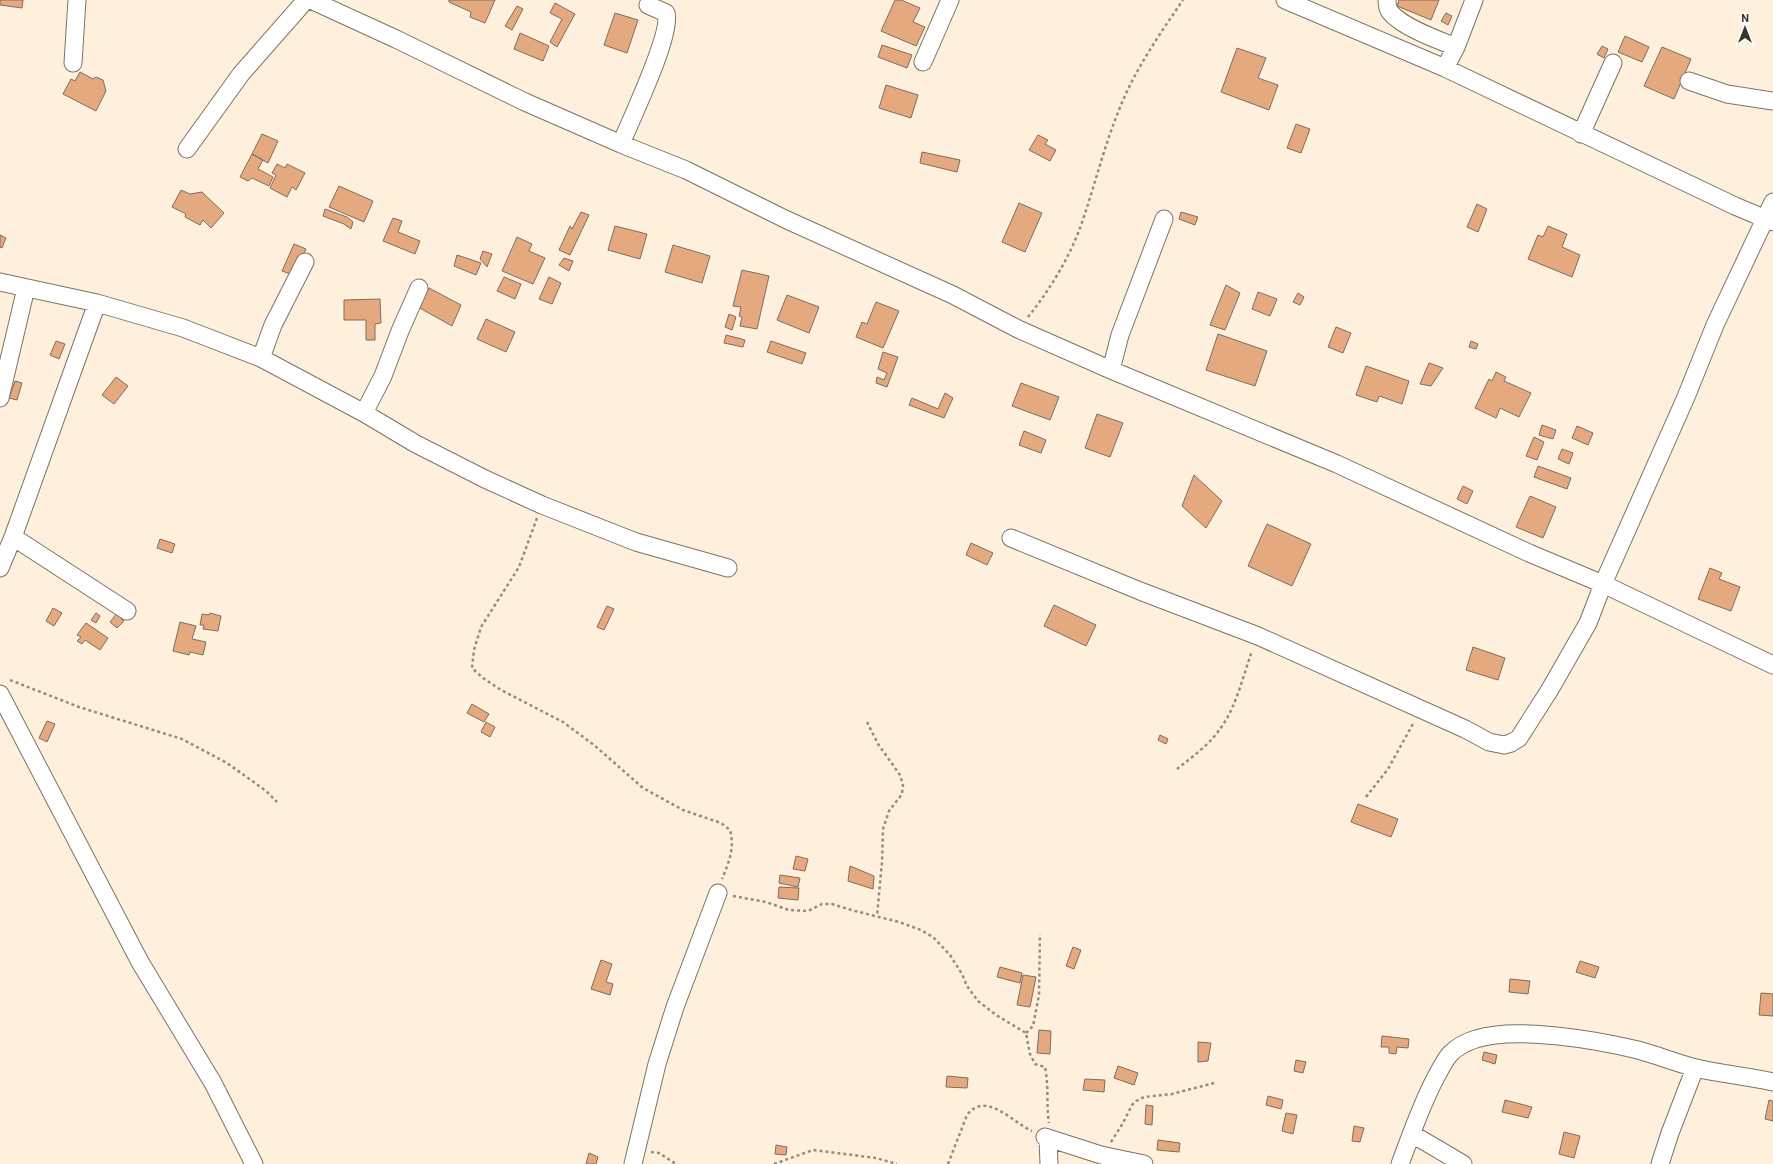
<svg xmlns="http://www.w3.org/2000/svg" width="1773" height="1164" viewBox="0 0 1773 1164" font-family="Roboto,sans-serif">
<style>
.building{fill:#e4a97f;stroke:#806d60}
.lines{fill:none;stroke-linecap:round;stroke-linejoin:round}
.minor-casing{stroke:#7f7261;stroke-width:19}
.path{stroke:#958c7e;stroke-width:2.5;stroke-dasharray:3 3;stroke-linecap:butt}
.minor{stroke:#fff;stroke-width:17}
</style>
<rect width="100%" height="100%" fill="#fef0dc"/>
<!-- building -->
<path class="building" d="M0,0H23L22,8L0,5Z
M449,0H495L485,23L470,17L471,12L449,2Z
M895,0H901L920,8L913,22L925,27L916,46L881,31Z
M1399,0H1439L1431,20L1397,6Z
M555,3L575,14L557,47L550,42L562,19L550,13Z
M517,6L523,9L512,30L505,26Z
M615,13L638,20L627,53L604,45Z
M1446,13L1452,16L1448,25L1441,21Z
M520,33L549,46L543,61L514,49Z
M1625,36L1649,47L1642,62L1618,52Z
M882,45L912,55L907,68L878,57Z
M1602,46L1608,49L1604,58L1597,54Z
M1662,47L1691,59L1674,99L1644,86Z
M1237,48L1266,58L1258,78L1278,85L1269,110L1221,92Z
M80,72L93,79L96,77L103,80L106,91L96,111L63,94L71,79L75,81Z
M886,85L918,95L911,118L879,108Z
M1296,124L1310,129L1301,153L1287,148Z
M262,134L278,141L268,163L252,154Z
M1038,135L1048,140L1045,144L1056,150L1050,161L1029,150Z
M922,152L960,160L957,172L920,163Z
M252,154L263,160L258,169L273,177L269,186L252,178L248,181L240,177Z
M277,164L285,168L287,164L305,173L296,190L292,187L287,197L270,188L276,175L272,173Z
M339,186L373,201L364,222L329,207Z
M181,190L190,194L202,192L224,213L211,228L203,220L200,225L185,217L186,214L172,207Z
M1019,203L1042,213L1025,252L1002,242Z
M1477,204L1487,209L1478,232L1467,227Z
M325,209L347,217L353,222L351,229L344,224L323,216Z
M581,212L589,215L570,255L559,250L570,226L572,229Z
M1181,212L1198,217L1195,225L1179,219Z
M393,218L402,221L398,232L420,241L415,254L383,241Z
M615,226L647,234L640,259L608,250Z
M1548,226L1567,234L1562,247L1580,255L1572,277L1528,259L1538,235L1543,237Z
M0,235L6,238L2,248L0,247Z
M517,237L532,244L529,251L545,258L533,284L502,271Z
M294,244L306,249L293,275L282,271Z
M673,245L710,256L702,283L665,272Z
M483,251L492,254L487,267L480,259Z
M457,255L481,263L476,275L454,266Z
M564,258L573,261L569,271L559,265Z
M742,270L769,276L757,329L740,326L742,317L739,316L741,307L733,306Z
M504,277L521,284L515,299L497,291Z
M549,277L561,283L552,304L539,299Z
M1226,285L1240,293L1225,330L1210,325Z
M429,288L461,305L452,326L418,307Z
M1258,292L1277,299L1270,316L1252,309Z
M1298,293L1304,297L1300,305L1293,302Z
M787,295L819,307L809,333L777,320Z
M380,299L381,323L375,324V340H366V320H344V300Z
M876,302L899,311L883,348L856,337L862,322L867,324Z
M729,314L736,317L732,330L725,327Z
M486,319L515,332L506,352L477,339Z
M1336,327L1351,333L1343,353L1328,347Z
M1218,334L1267,351L1255,386L1206,370Z
M726,335L745,340L743,347L724,343Z
M56,341L65,344L59,359L50,355Z
M771,341L806,353L802,364L767,352Z
M1471,341L1478,344L1476,349L1469,347Z
M883,352L898,357L887,387L876,383L877,377L884,380L887,373L878,369Z
M1429,363L1443,368L1431,386L1420,384Z
M1366,366L1409,381L1402,404L1379,396L1377,402L1356,395Z
M1496,372L1506,377L1504,381L1531,393L1519,417L1500,408L1496,418L1475,408L1489,379L1492,381Z
M116,377L128,386L114,404L102,395Z
M15,381L22,383L17,400L9,398Z
M1021,383L1059,397L1050,420L1012,406Z
M945,393L953,398L944,418L909,405L912,398L938,409Z
M1097,414L1123,423L1110,457L1085,448Z
M1542,425L1556,430L1553,439L1539,435Z
M1577,426L1593,433L1588,445L1572,438Z
M1024,431L1046,440L1041,453L1019,445Z
M1534,437L1544,442L1537,460L1526,456Z
M1562,449L1573,453L1569,464L1558,459Z
M1538,466L1571,478L1567,489L1534,477Z
M1194,475L1222,501L1206,528L1182,506Z
M1463,486L1473,491L1467,504L1457,499Z
M1530,496L1556,507L1543,538L1516,527Z
M1267,524L1311,544L1292,586L1248,566Z
M160,539L175,544L172,553L157,548Z
M971,543L993,553L987,565L966,555Z
M1710,568L1722,573L1719,579L1740,587L1731,611L1698,599Z
M1054,605L1096,625L1086,646L1044,626Z
M607,606L614,609L604,630L597,627Z
M53,608L62,613L54,626L46,621Z
M118,612L123,617L121,619L124,621L117,628L110,622Z
M96,613L100,616L96,623L91,620Z
M210,613L221,616L218,631L203,629L204,625H200L202,614L209,615Z
M180,622L196,626L192,639L206,642L203,655L190,652L189,655L173,651Z
M86,623L108,638L100,650L85,640L82,644L77,641L81,637L77,635Z
M1473,647L1505,658L1498,680L1466,670Z
M472,704L489,714L484,722L467,713Z
M47,721L55,724L47,742L39,738Z
M486,722L495,727L490,737L481,732Z
M1160,735L1168,739L1166,744L1158,740Z
M1358,804L1398,819L1391,837L1351,822Z
M796,856L808,859L805,871L793,869Z
M850,866L874,876L873,889L848,881Z
M780,875L800,878L798,887L779,883Z
M779,887L799,888L798,900L778,898Z
M1073,947L1081,950L1074,969L1066,966Z
M601,960L612,964L606,982L613,984L610,995L591,989Z
M1580,961L1599,967L1595,978L1576,972Z
M1000,967L1022,973L1020,983L997,977Z
M1023,975L1036,977L1030,1007L1017,1005Z
M1510,979L1530,981L1528,994L1509,992Z
M1761,993L1773,994V1016L1759,1015Z
M1039,1030L1051,1031L1050,1054L1037,1053Z
M1382,1036L1409,1039L1408,1048L1397,1047L1396,1054L1389,1053V1047H1381Z
M1198,1042L1211,1043L1208,1061L1198,1062Z
M1484,1052L1497,1055L1495,1064L1482,1060Z
M1296,1060L1306,1062L1303,1073L1294,1071Z
M1118,1066L1138,1073L1134,1085L1114,1078Z
M947,1076L968,1078L967,1088L946,1087Z
M1085,1079L1105,1080L1104,1092L1083,1090Z
M1268,1096L1283,1100L1281,1109L1266,1105Z
M1505,1100L1532,1107L1528,1118L1502,1112Z
M1769,1100L1773,1101V1121L1765,1119Z
M1146,1105L1153,1106L1152,1125L1145,1124Z
M1286,1113L1297,1115L1293,1134L1282,1131Z
M1354,1126L1364,1128L1360,1142L1352,1141Z
M1564,1132L1580,1136L1574,1158L1559,1154Z
M1158,1140L1180,1143L1179,1152L1157,1150Z
M776,1145L787,1147L786,1155L775,1154Z
M589,1153L598,1157L596,1164H586Z"/>
<g class="lines">
<defs>
<path id="minor" d="M311,0L396,39L525,102L621,144L686,170L787,220L953,295L1018,329L1111,370L1337,464L1529,553L1603,584L1773,665
M1285,0L1445,68L1735,206L1773,222
M1387,0C1387,4 1387,8 1390,12C1402,27 1438,40 1456,47
M923,62L950,0
M73,63L77,0
M1445,68L1456,47L1474,0
M1689,81L1727,94L1773,101
M1581,134L1613,63
M621,144C630,121 673,33 666,13L648,5
M187,149L241,74L306,0
M0,282L97,303L183,328L261,358L364,413L416,444L485,479L542,505L636,542L728,568
M261,358L273,325L305,262
M1111,370L1120,335L1164,219
M0,398L26,288
M364,413L383,376L400,331L419,288
M13,537L127,611
M1011,538L1140,591L1258,636L1465,729L1489,742L1504,745L1511,743L1519,738L1549,691L1588,623L1603,584L1686,397L1715,325L1773,202
M0,568L13,537L97,303
M0,694L140,962L213,1083L254,1164
M1412,1134L1463,1164
M1045,1137L1101,1155L1144,1164
M1048,1138L1049,1164
M633,1164L657,1064L675,1007L718,893
M1400,1164C1411,1135 1421,1105 1436,1077C1440,1070 1444,1061 1450,1054C1457,1047 1466,1042 1476,1039C1516,1026 1596,1040 1638,1050C1657,1055 1676,1063 1696,1068C1721,1074 1747,1076 1773,1082
M1660,1164L1670,1133L1695,1068"/>
</defs>
<!-- minor casing -->
<use href="#minor" class="minor-casing"/>
<!-- path -->
<path class="path" d="M1028,317C1049,291 1068,260 1080,228C1094,189 1103,149 1119,110C1134,71 1159,35 1183,0
M537,518L519,567L481,627L474,650L472,668L483,678L501,690L563,722L594,745L643,788L683,810L721,823L730,830C735,848 729,862 722,879
M10,680L79,707L182,739L227,763L266,791L277,802
M867,722L878,744L900,775L903,785L902,794L889,811L883,829L882,862L877,916
M1177,769C1192,757 1209,745 1220,729C1236,708 1243,676 1252,651
M1366,797L1388,769L1414,722
M733,896L766,902L789,910L808,911L822,904H832L855,911L899,922L921,930L933,937L950,955L962,974L967,986L978,1001L996,1015L1026,1033L1030,1054L1035,1064L1045,1067C1049,1086 1046,1104 1049,1123
M1026,1033L1033,1026L1039,995L1040,934
M1111,1142L1123,1123L1132,1105L1136,1101L1144,1097L1172,1094L1214,1083
M651,1152L659,1153L676,1164
M774,1164L813,1150L876,1158L897,1164
M948,1164L967,1115C986,1090 1013,1123 1032,1131"/>
<!-- minor -->
<use href="#minor" class="minor"/>
</g>
<!-- north arrow -->
<g transform="translate(1745 28)" stroke="#ffffff" stroke-width="3" paint-order="stroke">
<path d="M0-3L7 15L0 10L-7 15Z" fill="#38332b"/>
<text y="-6" font-size="11" font-weight="bold" text-anchor="middle" fill="#38332b">N</text>
</g>
</svg>
